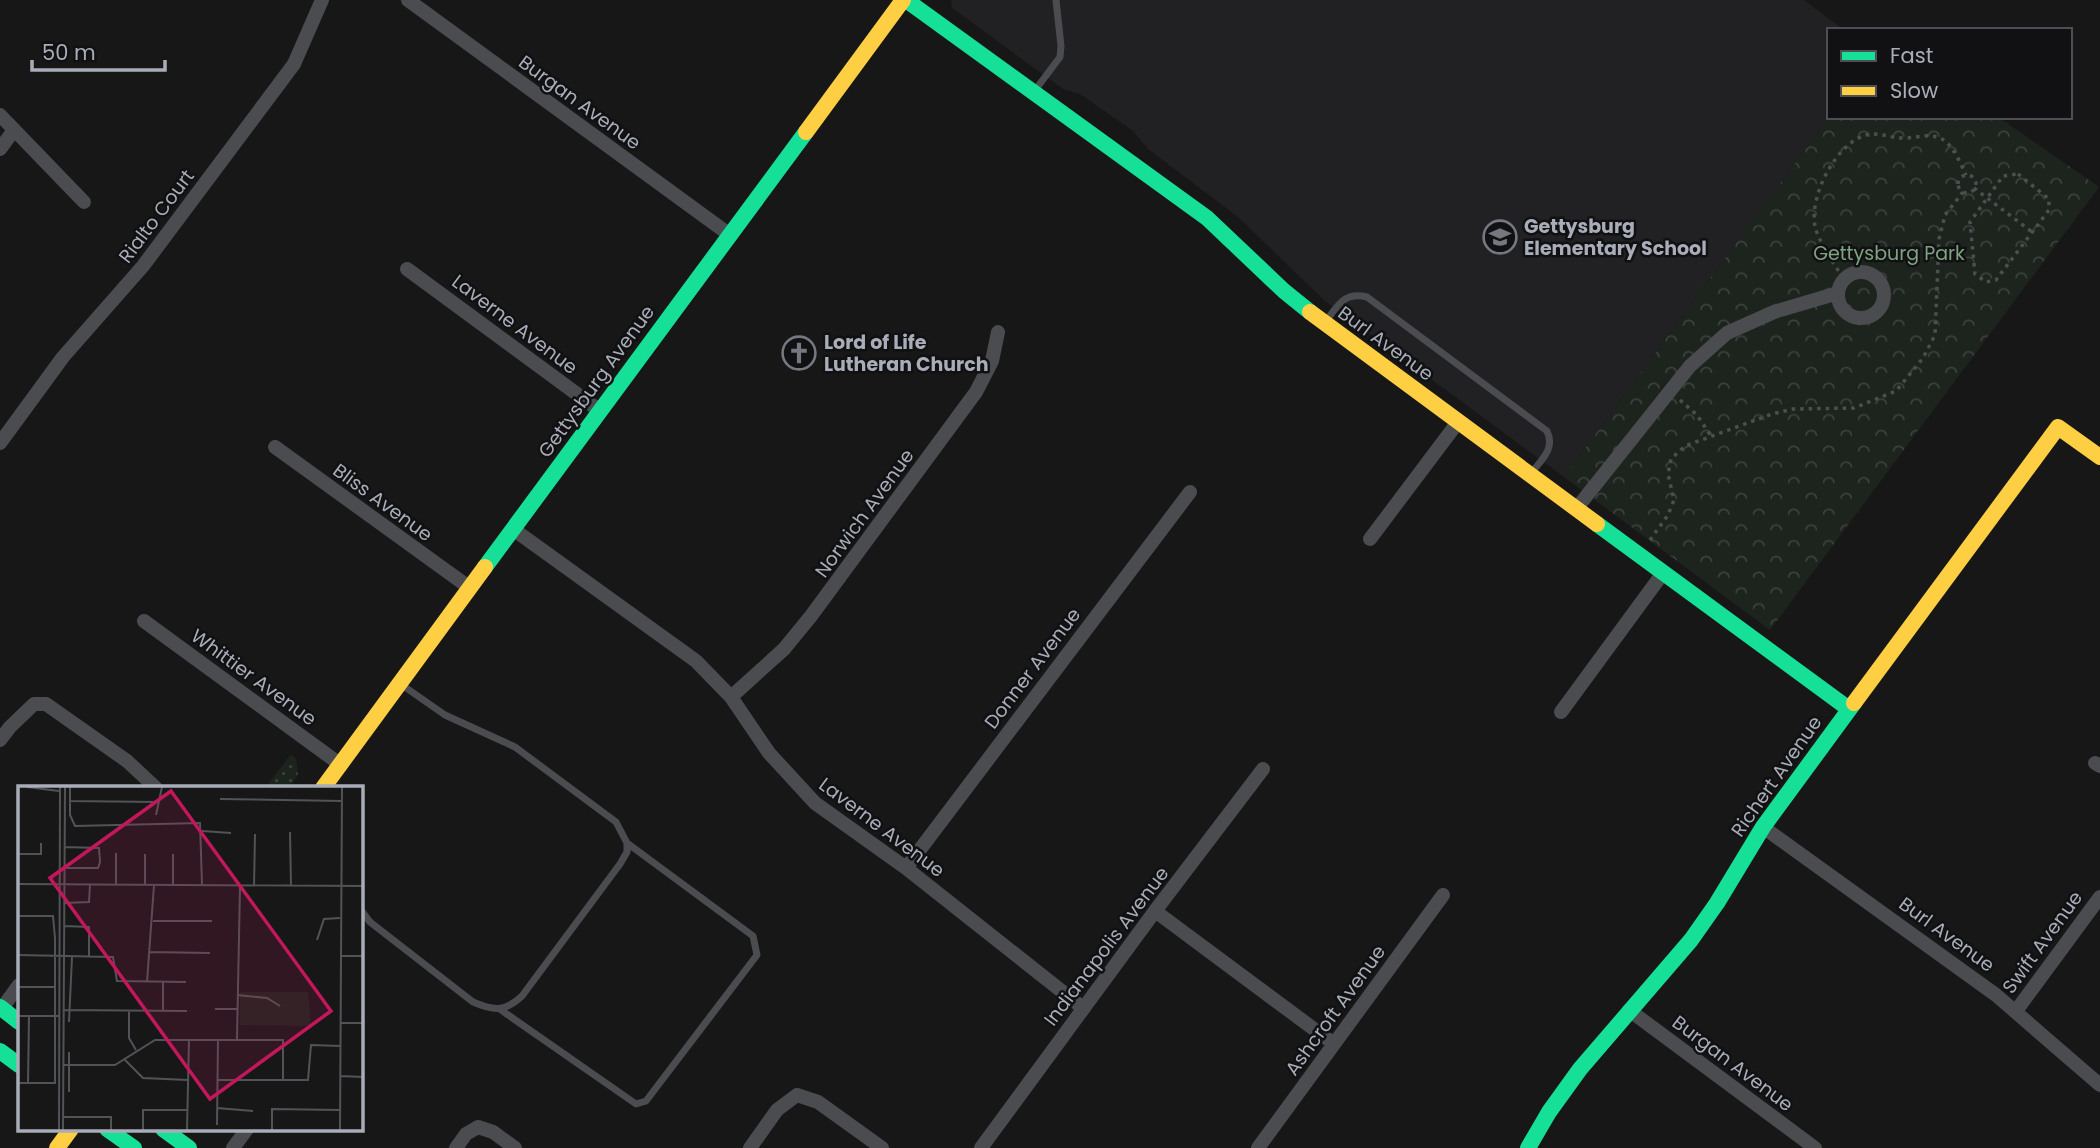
<svg xmlns="http://www.w3.org/2000/svg" width="2100" height="1148" viewBox="0 0 2100 1148" font-family="Poppins,sans-serif">
<style>
.built{fill:#212123}
.grass{fill:url(#grass-dots)}
.forest{fill:url(#forest-crowns)}
.lines{fill:none;stroke-linecap:round;stroke-linejoin:round}
.path{stroke:#4d4e52;stroke-width:3.5;stroke-dasharray:3.5 5;stroke-linecap:butt}
.lane{stroke:#4b4c50;stroke-width:7}
.street{stroke:#4b4c50;stroke-width:14}
.fast{stroke:#16e098;stroke-width:16}
.slow{stroke:#ffcf43;stroke-width:16}
.labels{text-anchor:middle;stroke-width:5;stroke-linejoin:round;paint-order:stroke}
.street-label{font-size:19px;fill:#a8adb8;stroke:#111113}
.poi-label{font-size:19px;font-weight:bold;fill:#a8adb8;stroke:#111113;text-anchor:start}
.park-label{font-size:19px;fill:#7fa381;stroke:#111113}
.inset-road{fill:none;stroke:#515357;stroke-width:2}
.view{fill:#c2185b;fill-opacity:0.15;stroke:#c2185b;stroke-width:3.5}
.inset-edge{fill:none;stroke:#a8adb8;stroke-width:3.5}
</style>
<defs>
<pattern id="grass-dots" width="8" height="8" patternUnits="userSpaceOnUse" patternTransform="scale(1.75)"><rect width="8" height="8" fill="#1d241e"/><path d="M2 2h.1M6 6h.1" fill="none" stroke="#3b413d" stroke-width="1.8" stroke-linecap="round"/></pattern>
<pattern id="forest-crowns" width="20" height="18" patternUnits="userSpaceOnUse" patternTransform="scale(1.75)"><rect width="20" height="18" fill="#1d241e"/><path d="M2 6a3 3 0 1 1 6 0M12 15a3 3 0 1 1 6 0" fill="none" stroke="#3b413d"/></pattern>
</defs>
<rect width="100%" height="100%" fill="#171717"/>
<!-- built -->
<path class="built" d="M951,0H1804L1844,30H1829V117L1564,477L1326,302L1238,217L1148,149L1133,131L1080,94L1063,89L952,8Z"/>
<!-- grass -->
<path class="grass" d="M291,754L296,759L298,775L289,787H266Z"/>
<!-- forest -->
<path class="forest" d="M1829,117H1998L2099,187L1770,630L1564,477Z"/>
<g class="lines">
<!-- path -->
<path class="path" d="M2018,174L2049,199V210L1996,280L1986,282L1975,274L1970,222L2003,176Z
M1958 184a9 9 0 1 1 18 0a9 9 0 1 1-18 0Z
M1974,188L2032,232
M1843,278C1835,265 1818,241 1815,226C1809,197 1835,146 1863,136C1876,131 1887,137 1900,138C1914,139 1929,132 1942,139C1954,146 1960,163 1966,175
M1680,400L1697,415L1711,436
M1650,540L1668,515L1674,500L1668,474L1671,459L1685,446L1772,414L1793,409L1854,408L1896,391L1923,358L1935,335L1939,239L1945,215L1963,192"/>
<!-- lane -->
<path class="lane" d="M1036,89L1060,57L1061,46L1056,0
M1326,321C1338,305 1345,291 1367,297L1547,431C1555,448 1543,458 1533,471
M360,909L370,922L473,1002C494,1011 505,1012 522,996L620,864L627,852V843L616,822L515,747L445,715L402,685
M501,1010L636,1104L646,1101L757,955L753,936L627,843"/>
<!-- street -->
<path class="street" d="M408,0L730,235
M0,115L84,202
M0,149L14,130
M407,269L600,411
M1838 295a23 23 0 1 1 46 0a23 23 0 1 1-46 0Z
M0,443L63,357L143,266L294,64L322,0
M275,447L470,588
M1576,509L1690,366L1727,333L1774,312L1838,293
M513,529L696,661L731,697L769,753L815,803L906,868L1083,1008
M1370,539L1458,422
M144,621L341,765
M731,697L784,649L811,616L976,392L992,361L998,332
M1561,712L1663,573
M0,740L10,727L34,704H46L127,761L156,788
M2095,763L2100,766
M1763,827L1996,995L2100,1085
M906,868L1190,492
M1155,911L1334,1044
M2,1008L19,985
M1629,1010L1815,1148
M2016,1011L2100,897
M233,1148L247,1129
M456,1148L466,1134L478,1127L493,1132L515,1148
M750,1148L777,1110L797,1095L818,1102L882,1148
M981,1148L1155,911L1263,769
M1258,1148L1443,895"/>
<!-- fast -->
<path class="fast" d="M906,0L1207,218L1284,291L1310,312
M1597,524L1849,709
M485,567L806,132
M0,1007L19,1022
M0,1051L19,1065
M107,1129L134,1148
M163,1129L189,1148
M1528,1148L1549,1112L1580,1069L1691,940L1717,903L1763,827L1854,703"/>
<!-- slow -->
<path class="slow" d="M806,132L903,0
M1310,312L1597,524
M1854,703L2058,427L2100,457
M323,788L485,567
M57,1148L71,1129"/>
</g>
<!-- icons -->
<defs>
<symbol id="school-ring" viewBox="-11 -11 22 22"><circle r="9.5" fill="#111113" stroke="#757880" stroke-width="1.5"/><path d="M0-5L7-2L0 1L-7-2ZM-4 1L0 2.5L4 1V4Q0 6-4 4Z" fill="#757880"/></symbol>
<symbol id="church-ring" viewBox="-11 -11 22 22"><circle r="9.5" fill="#111113" stroke="#757880" stroke-width="1.5"/><path d="M-1.2-6h2.4v3.5h3.3v2.4h-3.3V6h-2.4V-.1h-3.3v-2.4h3.3Z" fill="#757880"/></symbol>
</defs>
<g fill-rule="evenodd">
<use href="#school-ring" x="1481" y="218" width="38" height="38"/>
<use href="#church-ring" x="780" y="334" width="38" height="38"/>
</g>
<g class="labels">
<!-- street labels -->
<g class="street-label">
<text transform="translate(580 102) rotate(36)" y="7">Burgan Avenue</text>
<text transform="translate(156 216) rotate(-53)" y="7">Rialto Court</text>
<text transform="translate(515 324) rotate(37)" y="7">Laverne Avenue</text>
<text transform="translate(1386 343) rotate(36)" y="7">Burl Avenue</text>
<text transform="translate(596 381) rotate(-54)" y="7">Gettysburg Avenue</text>
<text transform="translate(383 502) rotate(36)" y="7">Bliss Avenue</text>
<text transform="translate(864 513) rotate(-54)" y="7">Norwich Avenue</text>
<text transform="translate(1032 668) rotate(-53)" y="7">Donner Avenue</text>
<text transform="translate(254 677) rotate(36)" y="7">Whittier Avenue</text>
<text transform="translate(1776 776) rotate(-55)" y="7">Richert Avenue</text>
<text transform="translate(882 827) rotate(37)" y="7">Laverne Avenue</text>
<text transform="translate(1947 934) rotate(36)" y="7">Burl Avenue</text>
<text transform="translate(2042 942) rotate(-54)" y="7">Swift Avenue</text>
<text transform="translate(1106 946) rotate(-53)" y="7">Indianapolis Avenue</text>
<text transform="translate(1335 1010) rotate(-54)" y="7">Ashcroft Avenue</text>
<text transform="translate(1733 1063) rotate(37)" y="7">Burgan Avenue</text>
</g>
<!-- poi labels -->
<g class="poi-label">
<text x="1524" y="233">Gettysburg<tspan x="1524" dy="22">Elementary School</tspan></text>
<text x="824" y="349">Lord of Life<tspan x="824" dy="22">Lutheran Church</tspan></text>
</g>
<!-- park labels -->
<g class="park-label">
<text x="1889" y="260">Gettysburg Park</text>
</g>
</g>
<!-- overview -->
<g transform="translate(18 786)">
<rect width="345" height="345" fill="#171717"/>
<path d="M222,206H290L293,240L222,239Z" fill="#1d241e"/>
<path class="inset-road" d="M9,1L41,5M52,1V29L57,40L182,37L184,99M202,13L324,15M51,15L140,16M138,29L144,1M184,45L213,47M272,46L273,100M0,68H23V57M127,68V99M47,82H80L82,76L81,62L47,61M0,98L345,100M98,99V67M155,99V68M236,100L237,48M46,117L71,116L72,99M0,130H35L37,152V297H0M135,135H194M46,140L71,141V170M299,154L306,133L322,132M131,166L192,167M0,169L95,171L99,195L168,196M323,170H345M129,196L136,99M0,201H37M219,209L249,212L262,220M197,223H219M46,224L169,225M111,225V252L118,264M145,225V196M0,230H41M51,236L54,171M323,237H345M219,253L222,100M107,274L125,292L170,294M46,279H97L137,254H265V294M323,290L345,291M200,294H290L293,259L323,260M10,297L11,230M51,306V266M199,322L235,325M46,331H93V344M199,339L200,253M41,344L42,1M45,344L47,1M125,344V324H169M169,344L171,253M254,344V323L322,324M322,344L324,1"/>
<path class="view" d="M153,5L313,225L192,313L32,92Z"/>
<rect width="345" height="345" class="inset-edge"/>
</g>
<!-- legend -->
<rect x="1827" y="28" width="245" height="91" fill="#111113" stroke="#4d4f55" stroke-width="2"/>
<rect x="1841" y="51" width="35" height="10" fill="#16e098" stroke="#4d4f55" stroke-width="2"/>
<text x="1890" y="63" font-size="21" fill="#a8adb8">Fast</text>
<rect x="1841" y="86" width="35" height="10" fill="#ffcf43" stroke="#4d4f55" stroke-width="2"/>
<text x="1890" y="98" font-size="21" fill="#a8adb8">Slow</text>
<!-- scale -->
<path d="M32 60v10h133v-10" fill="none" stroke="#a8adb8" stroke-width="3.5"/>
<text x="42" y="60" font-size="21" fill="#a8adb8" stroke="#111113" stroke-width="5" paint-order="stroke">50 m</text>
</svg>
